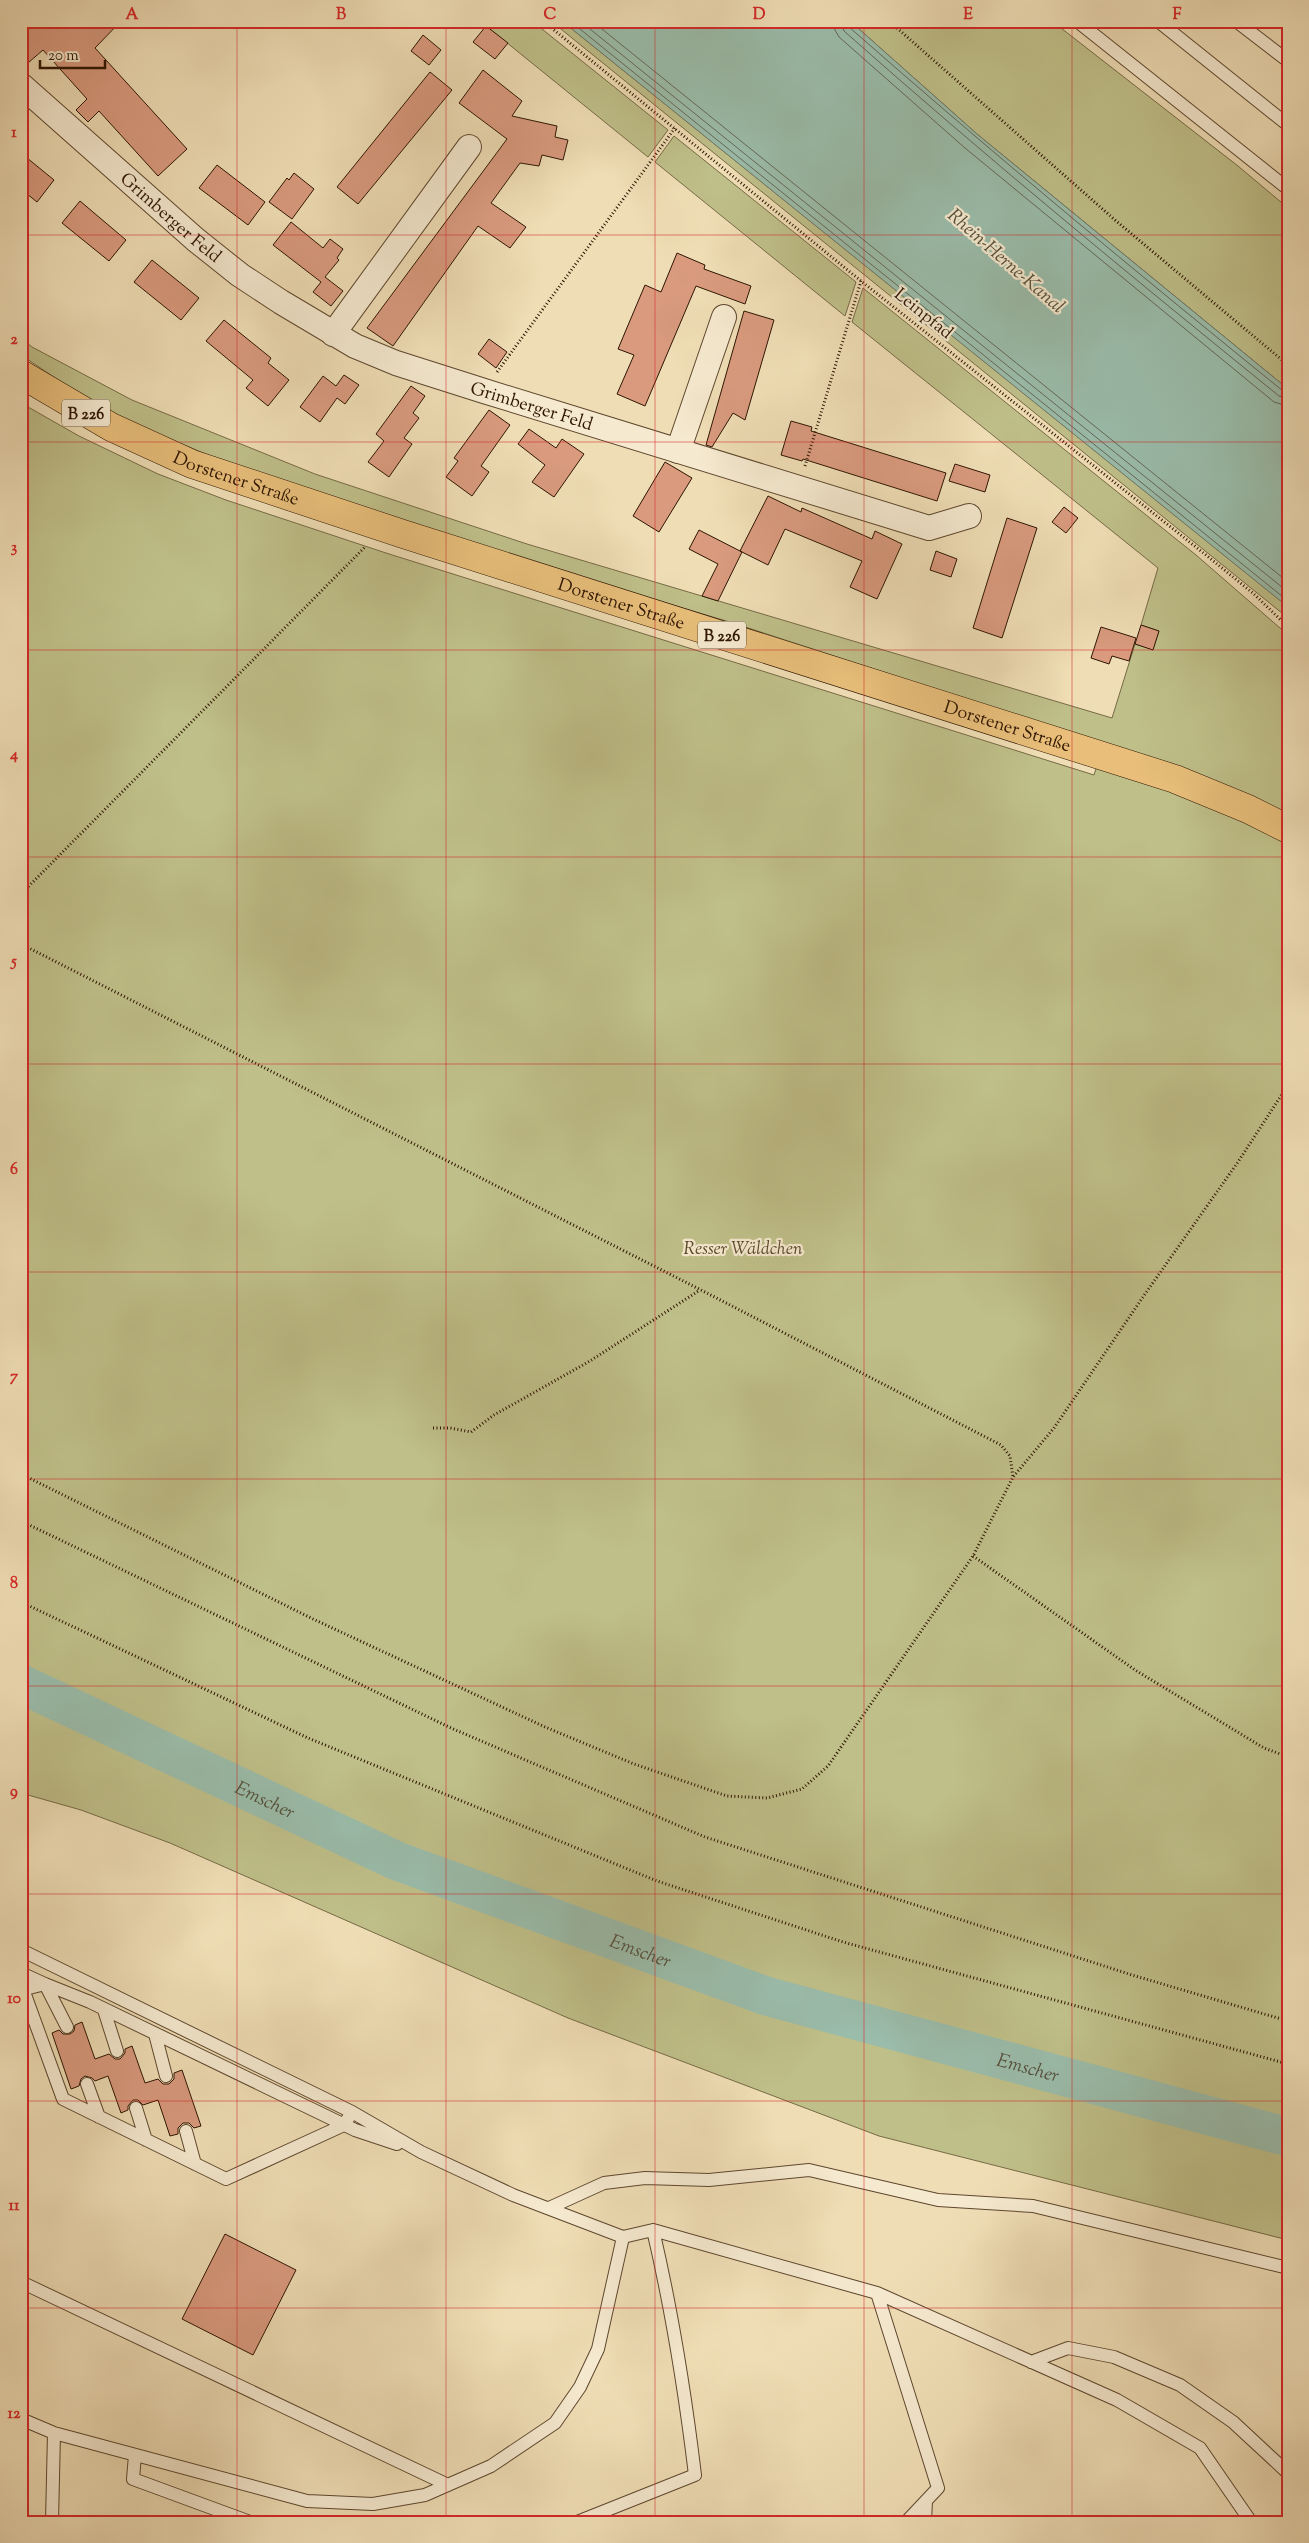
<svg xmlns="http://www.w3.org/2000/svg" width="1309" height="2543" viewBox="0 0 1309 2543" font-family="'Sorts Mill Goudy',serif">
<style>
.green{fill:#bfbf89;stroke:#766a45}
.water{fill:#9abcaa;stroke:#6f7966}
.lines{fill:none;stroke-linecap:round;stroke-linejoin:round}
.shore{stroke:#646856;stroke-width:1}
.river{stroke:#9abcaa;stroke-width:39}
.building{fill:#d99a7e;stroke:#2e1501}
.service-casing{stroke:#5e472e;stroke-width:14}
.minor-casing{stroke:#5e472e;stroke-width:26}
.primary-casing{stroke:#2e1501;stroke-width:29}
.path{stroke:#2e1501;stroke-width:3;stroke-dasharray:1 2.5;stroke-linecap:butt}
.service{stroke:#f5e9cf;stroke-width:12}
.minor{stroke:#f5e9cf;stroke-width:24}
.primary{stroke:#e8be7a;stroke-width:28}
.grid{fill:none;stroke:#d62828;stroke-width:1;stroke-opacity:0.55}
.labels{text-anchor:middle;stroke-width:4.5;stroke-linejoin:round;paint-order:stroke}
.shield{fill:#f5e9cf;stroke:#6a553f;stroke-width:1}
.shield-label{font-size:16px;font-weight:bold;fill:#2e1501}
.street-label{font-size:18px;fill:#2e1501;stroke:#f5e9cf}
.park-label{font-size:18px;font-style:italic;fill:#5a482a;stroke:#f5e9cf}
.water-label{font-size:19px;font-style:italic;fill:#544f3c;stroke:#f5e9cf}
.neatline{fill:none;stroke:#d62828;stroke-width:2}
.grid-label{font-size:16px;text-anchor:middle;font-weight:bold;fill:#d62828}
</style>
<rect width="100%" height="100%" fill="#efddb5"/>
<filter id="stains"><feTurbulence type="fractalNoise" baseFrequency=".004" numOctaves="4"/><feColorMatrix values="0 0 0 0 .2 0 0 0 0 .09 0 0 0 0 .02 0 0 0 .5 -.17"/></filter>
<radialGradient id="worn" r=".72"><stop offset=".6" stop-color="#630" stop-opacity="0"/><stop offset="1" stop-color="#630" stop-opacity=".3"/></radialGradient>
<!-- green -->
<path class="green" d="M480,21H532L668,130L648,157Z
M551,21H562L1275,596L1288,607V618Z
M850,21H1052L1238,166L1288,208V389L977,134Z
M674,136L856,282L845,316L655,162Z
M863,288L1196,555L1288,635V2240L879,2136L568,2018L170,1843L81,1810L21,1793V403L79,436L158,474L226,500L386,553L1094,775L1104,744L733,623L589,580L220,460L134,424L85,398L21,355V338L32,347L132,400L315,474L527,544L1112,718L1135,644L1153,649L1159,631L1141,625L1158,568L852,322Z"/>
<!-- water -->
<path class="water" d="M562,21H850L977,134L1288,389V607Z"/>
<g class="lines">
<!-- shore -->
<path class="shore" d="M570,21L1288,601
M580,21L1288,592
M592,21L1288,582
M833,21L835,30L839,37L965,148L1274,402L1288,406
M841,21L844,31C986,157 1132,277 1279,396L1288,398
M847,21L849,27C991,152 1136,272 1283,391L1288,392"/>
<!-- river -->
<path class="river" id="s1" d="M21,1684L397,1861L766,1996L1288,2137"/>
</g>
<!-- building -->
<path class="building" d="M21,21H121L95,48L187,149L158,176L99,111L88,122L76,110L87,99L43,50L21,69Z
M486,26L508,43L495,59L473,42Z
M423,35L441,50L429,65L411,51Z
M483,70L522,101L512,116L557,126L555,137L568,140L563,160L542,155L539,166L520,163L491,203L526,227L510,248L478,226L393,346L367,328L507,139L459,103Z
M430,72L452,90L358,204L337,187Z
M21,153L54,180L37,202L21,189Z
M217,165L265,202L248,225L199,188Z
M294,173L314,189L292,219L269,202L287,178L289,180Z
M80,201L126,240L109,261L62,223Z
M291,222L323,248L330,239L343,249L337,258L339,260L325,277L343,291L331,306L313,292L321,282L273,245Z
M677,253L705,265L704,269L751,286L745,304L696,286L645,406L617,394L634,355L618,349L645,285L661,292Z
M152,260L199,298L181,320L134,282Z
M744,311L774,320L745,420L733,413L712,447L706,445Z
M224,320L271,358L268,363L289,380L268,406L246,388L253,380L206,341Z
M489,339L507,352L496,368L478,354Z
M344,375L359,385L345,404L337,398L320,422L300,407L323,376L336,386Z
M411,386L425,396L413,413L419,418L404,438L412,444L389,477L368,462L384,441L376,434Z
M489,410L510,425L481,466L489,472L472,496L446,477L458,461L454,458Z
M791,421L812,427L811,431L946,473L937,501L803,459L802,461L781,455Z
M529,429L556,448L562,439L584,454L554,497L532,482L545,465L518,444Z
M665,462L692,478L659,532L633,516Z
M955,464L990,475L985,492L949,481Z
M768,496L801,512L802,508L872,539L875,531L902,544L877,599L850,587L862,561L785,529L768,565L740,551Z
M1064,507L1078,518L1066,533L1052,522Z
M1007,518L1037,528L1002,638L973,628Z
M699,530L742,552L718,601L702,596L718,564L689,549Z
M936,551L957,559L951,577L930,570Z
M1141,625L1159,631L1153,650L1135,644Z
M1101,627L1136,638L1129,661L1112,656L1109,664L1091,658Z
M82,2022L95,2059L109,2054L115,2059H120L125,2053V2049L132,2046L145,2083L158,2079L163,2084H169L174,2079V2073L182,2070L201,2126L194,2128L189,2123H183L178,2128V2134L170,2136L158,2100L143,2105L138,2100H133L128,2106V2110L121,2113L108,2076L95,2081L92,2078L85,2076L81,2079L79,2086L71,2089L52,2033L59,2030L63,2034H70L74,2031L75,2025Z
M225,2234L296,2270L253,2355L182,2319Z"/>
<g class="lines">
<defs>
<path id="service" d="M1077,21L1288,189
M1158,21L1288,125
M1236,21L1288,61
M21,1950L352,2112L421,2152L513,2195L623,2237L653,2230L877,2293L1117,2400L1200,2448L1251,2522
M21,1973L45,1984L67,2027
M23,1989L63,2099L226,2179L344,2125L352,2112
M21,1990L45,1984L90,2002L355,2130L397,2144
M104,2010L117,2051
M155,2034L166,2076
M87,2084L99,2117
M136,2108L146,2140
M186,2131L195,2164
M549,2208L604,2183L645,2178L709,2180L809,2170L938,2200L1033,2206L1288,2268
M21,2282L448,2485
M877,2293L938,2488L906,2522
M1031,2362L1068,2348L1114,2357L1180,2385L1233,2422L1288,2473
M21,2419L54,2433L307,2501L373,2504L425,2495L491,2466L555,2423L580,2387L598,2349L623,2237
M135,2455L133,2479L250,2522
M52,2522L54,2433
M577,2522L695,2475C685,2392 672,2311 653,2230
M925,2522L926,2501"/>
<g id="minor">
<path id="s2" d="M21,85L196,240L240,275L281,302L355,346L396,363L484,391L929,528L969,516"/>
<path d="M333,334L469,147"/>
<path d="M678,451L724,317"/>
</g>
<g id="primary">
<path id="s3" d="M21,374L111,427L192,464L403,534L1175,779L1248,809L1288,829"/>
</g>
</defs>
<!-- service casing -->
<use href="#service" class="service-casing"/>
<!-- minor casing -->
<use href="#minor" class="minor-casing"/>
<!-- primary casing -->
<use href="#primary" class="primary-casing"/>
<!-- path -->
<path class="path" d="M543,21L861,281L1206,555L1254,594L1288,627
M889,21L1115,220L1288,365
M497,372L675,128
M805,466L861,281
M21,894L366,546
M21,944L701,1290L1001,1445L1010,1456L1013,1477
M433,1428H450L471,1432L494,1415L590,1361L700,1290
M21,1474L313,1619L545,1727L634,1764L727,1796L767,1798L802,1789L828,1766L973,1556L1013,1477L1054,1428L1145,1294L1238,1162L1288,1085
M21,1521L451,1728L705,1837L1132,1975L1288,2021
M973,1556L1135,1670L1264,1748L1288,1757
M21,1602L308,1738L657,1881L843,1942L1288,2064"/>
<!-- service -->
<use href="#service" class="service"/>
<!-- minor -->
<use href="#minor" class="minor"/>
<!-- primary -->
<use href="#primary" class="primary"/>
</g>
<!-- grid -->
<path class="grid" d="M237,21V2522M446,21V2522M655,21V2522M864,21V2522M1072,21V2522M21,235H1288M21,442H1288M21,650H1288M21,857H1288M21,1064H1288M21,1272H1288M21,1479H1288M21,1686H1288M21,1894H1288M21,2101H1288M21,2308H1288"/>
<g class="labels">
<!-- shield labels -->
<g class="shield">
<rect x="62" y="399.5" width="48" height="27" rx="4"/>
<rect x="698" y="621.5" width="48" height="27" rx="4"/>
</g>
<g class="shield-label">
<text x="86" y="419">B 226</text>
<text x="722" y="641">B 226</text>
</g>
<!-- street labels -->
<g class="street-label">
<text dy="6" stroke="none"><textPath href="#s2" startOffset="200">Grimberger Feld</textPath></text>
<text transform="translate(924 313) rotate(39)" y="6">Leinpfad</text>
<text dy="6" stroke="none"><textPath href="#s2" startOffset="612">Grimberger Feld</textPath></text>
<text dy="6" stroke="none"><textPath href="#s3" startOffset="240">Dorstener Straße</textPath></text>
<text dy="6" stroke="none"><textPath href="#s3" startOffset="645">Dorstener Straße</textPath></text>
<text dy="6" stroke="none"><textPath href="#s3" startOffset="1050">Dorstener Straße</textPath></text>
</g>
<!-- park labels -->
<g class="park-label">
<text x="743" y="1254">Resser Wäldchen</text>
</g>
<!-- water labels -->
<g class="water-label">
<text transform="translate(1007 260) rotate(41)" y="7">Rhein-Herne-Kanal</text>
<text dy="7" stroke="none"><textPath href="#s1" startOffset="270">Emscher</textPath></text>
<text dy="7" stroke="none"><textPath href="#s1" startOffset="675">Emscher</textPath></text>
<text dy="7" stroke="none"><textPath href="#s1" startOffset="1080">Emscher</textPath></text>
</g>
</g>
<!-- margin -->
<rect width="1309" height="2543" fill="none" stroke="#efddb5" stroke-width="55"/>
<!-- scale -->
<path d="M40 60v8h65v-8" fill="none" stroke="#2e1501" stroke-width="2.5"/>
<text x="48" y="60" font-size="15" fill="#2e1501" stroke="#f5e9cf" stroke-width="4" paint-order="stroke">20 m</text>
<rect x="28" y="28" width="1254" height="2488" class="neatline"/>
<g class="grid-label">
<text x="132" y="19">A</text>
<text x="341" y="19">B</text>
<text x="550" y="19">C</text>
<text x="759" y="19">D</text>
<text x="968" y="19">E</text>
<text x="1177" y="19">F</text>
<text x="14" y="137">1</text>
<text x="14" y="344">2</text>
<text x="14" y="552">3</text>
<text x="14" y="759">4</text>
<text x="14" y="966">5</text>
<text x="14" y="1174">6</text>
<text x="14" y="1381">7</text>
<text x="14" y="1588">8</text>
<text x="14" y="1796">9</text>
<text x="14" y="2003">10</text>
<text x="14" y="2210">11</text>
<text x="14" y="2418">12</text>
</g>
<rect width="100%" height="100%" filter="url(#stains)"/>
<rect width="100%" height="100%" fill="url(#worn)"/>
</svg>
